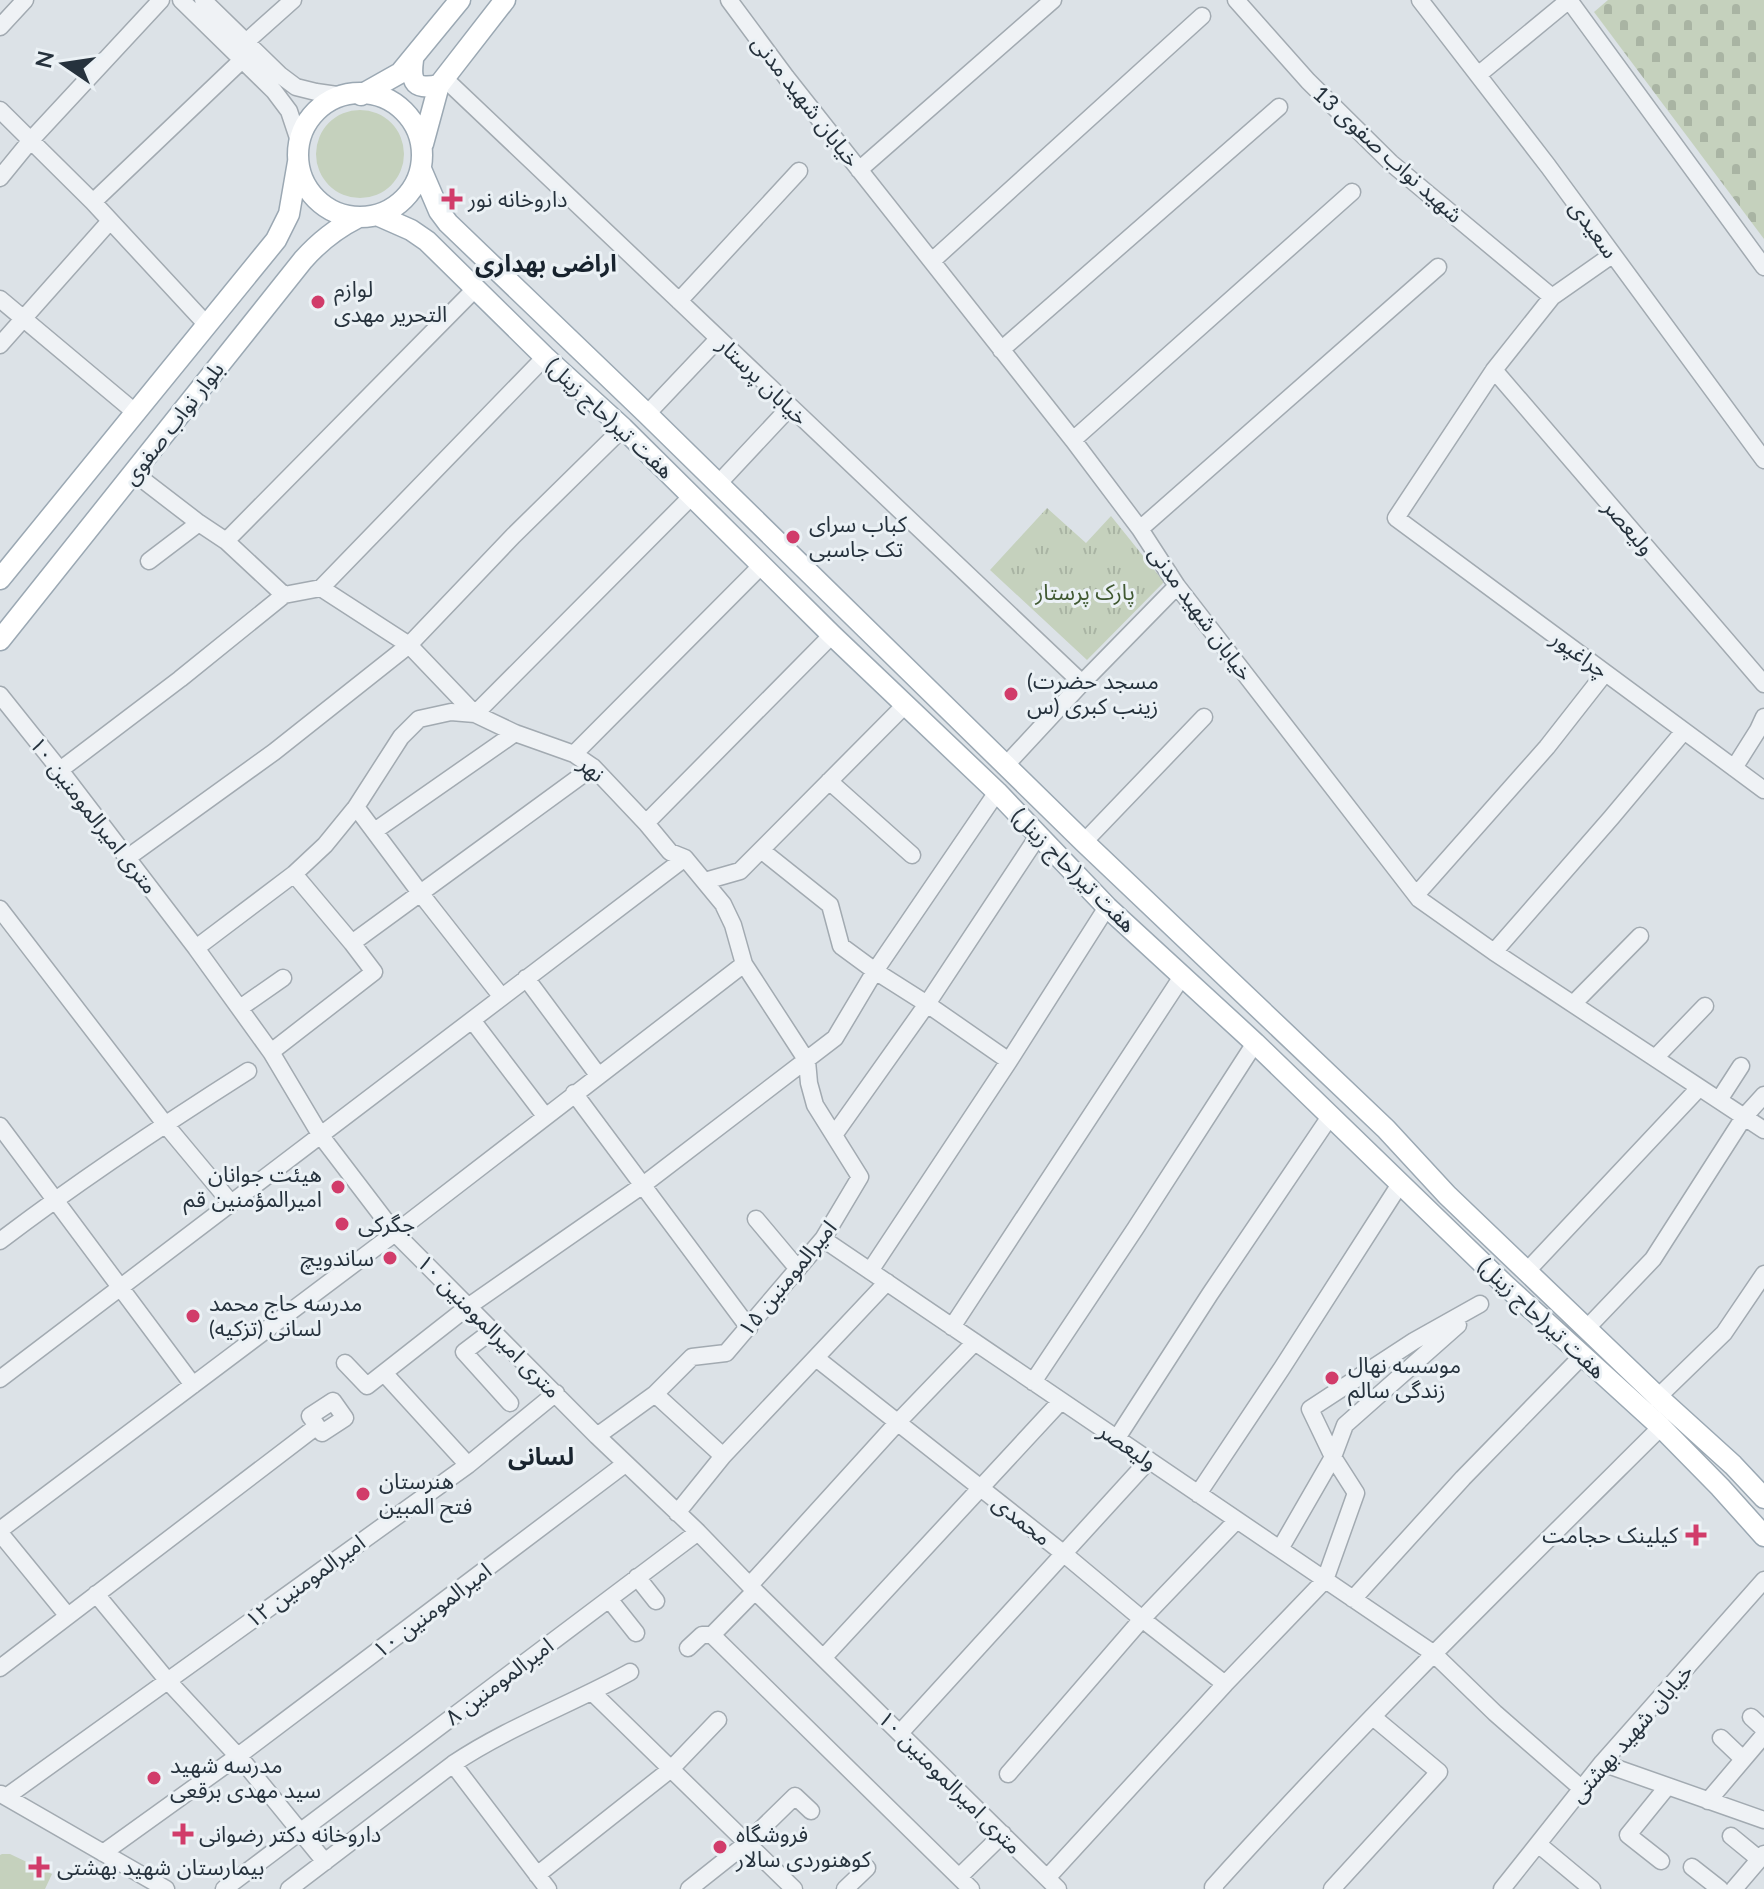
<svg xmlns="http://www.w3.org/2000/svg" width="1764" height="1889" viewBox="0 0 1764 1889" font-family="Lato,'Noto Sans Arabic',sans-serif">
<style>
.green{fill:#c5d1bd}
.cemetery{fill:url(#cemetery-stones)}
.park{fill:url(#park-tufts)}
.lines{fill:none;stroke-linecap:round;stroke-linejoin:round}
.minor-casing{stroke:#a2aab1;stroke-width:19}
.major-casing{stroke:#9ba8b3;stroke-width:23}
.minor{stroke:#eff2f5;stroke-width:16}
.major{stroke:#fff;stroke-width:20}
.poi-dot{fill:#d13c6a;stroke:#ebf1f5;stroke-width:3}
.labels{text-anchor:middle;stroke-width:6;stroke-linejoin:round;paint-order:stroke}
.street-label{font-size:22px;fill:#26323d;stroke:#ebf1f5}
.poi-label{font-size:22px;fill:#26323d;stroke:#ebf1f5;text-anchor:start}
.park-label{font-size:22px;fill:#405932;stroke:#ebf1f5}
.neighbourhood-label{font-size:24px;font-weight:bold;fill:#18232e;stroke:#ebf1f5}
</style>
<defs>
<pattern id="cemetery-stones" width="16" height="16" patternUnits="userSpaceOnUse" patternTransform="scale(2)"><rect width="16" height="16" fill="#c5d1bd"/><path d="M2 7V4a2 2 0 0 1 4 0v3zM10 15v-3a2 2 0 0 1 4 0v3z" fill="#a9b4a3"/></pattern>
<pattern id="park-tufts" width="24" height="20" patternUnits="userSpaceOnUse" patternTransform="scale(2)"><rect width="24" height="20" fill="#c5d1bd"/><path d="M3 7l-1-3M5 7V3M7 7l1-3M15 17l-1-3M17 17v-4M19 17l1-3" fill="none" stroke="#a9b4a3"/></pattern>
</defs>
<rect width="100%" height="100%" fill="#dce2e7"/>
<!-- green -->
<path class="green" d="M316 154a44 44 0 1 1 88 0a44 44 0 1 1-88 0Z
M2,1854H10L52,1874L45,1889H0V1855Z"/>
<!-- cemetery -->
<path class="cemetery" d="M1608,0H1764V239L1594,12Z"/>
<!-- park -->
<path class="park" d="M1047,508L1086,543L1111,516L1164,582L1087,660L990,570Z"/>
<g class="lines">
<defs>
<path id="minor" d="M181,0L274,91L289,111L299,141
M203,0L280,75L296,87L316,92L337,95
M729,0L786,77L1073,440L1140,529L1177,586L1419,899L1494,952L1764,1130
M1236,0L1308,81L1391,163L1552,297
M1420,0L1548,166L1764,460
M1569,0L1764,267
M0,27L25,0
M246,42L293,0
M1478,75L1569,0
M444,78L1082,683
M0,110L93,202L207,325
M859,170L1053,0
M0,178L31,140L161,0
M93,202L242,60
M1612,255L1552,297L1494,370L1396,518L1764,790
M932,261L1202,16
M0,299L136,413
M679,301L799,171
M0,345L110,221
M1001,350L1279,107
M1494,370L1764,684
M647,414L718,339
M1073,440L1352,192
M134,473L199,523L226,541L284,595
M718,484L790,407
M1140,529L1438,267
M226,541L475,289
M149,561L199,523
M321,588L545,357
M0,695L60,770L196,948L271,1052L321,1136L395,1233L597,1436L698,1532L755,1591L1058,1889
M574,754L762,565
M1006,765L1082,683L1177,586
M1734,768L1758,730L1764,717
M60,770L180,679L284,595L321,588L409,645L475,714L515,733L574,754L593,767L646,823L670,852L685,858L723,904L733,925L744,964L807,1061L809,1083L815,1105L860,1177L823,1239L726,1353L692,1357L655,1394L597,1436
M829,781L912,855
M356,807L421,894L501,996
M646,823L832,635
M376,830L515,733
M1084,842L1204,717
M761,850L830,905L841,946L875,971L927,1004L1009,1061
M127,858L274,752L409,645L513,536L623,428
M705,881L740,871L906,704
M1416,895L1547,747L1605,673
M0,909L165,1124L231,1203
M352,943L593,767
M196,948L294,874L325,845L356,807L401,737L419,719L451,712L475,714L692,496
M1494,952L1611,818L1684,731
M526,978L598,1075
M1573,1004L1640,936
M240,1008L283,978
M472,1020L545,1116
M271,1052L374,972L352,943L294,874
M1655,1058L1705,1006
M574,1093L749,1328
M1719,1100L1741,1066
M0,1126L193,1385
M834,1135L927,1004L1038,836
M756,1219L798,1269
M823,1239L1433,1653L1495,1713L1581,1788
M0,1241C80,1180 163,1125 248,1071
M870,1271L1009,1061L1107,907
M1527,1271L1699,1088
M952,1327L1183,975
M1587,1328L1653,1259L1744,1117L1764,1095
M493,1330L464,1352L510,1403
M816,1358L1063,1553L1142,1619L1225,1684
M345,1363L367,1386L469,1306L643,1185L835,1038L875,971L997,792
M384,1373L468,1465
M0,1379L685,858
M1033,1382L1135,1229L1255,1043
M655,1394L723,1456
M1658,1397L1724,1333L1764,1274
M333,1401L345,1418L322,1433L310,1416Z
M1117,1438L1210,1294L1331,1115
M1198,1494L1282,1368L1400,1184
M677,1513L723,1456L887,1282
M0,1530L395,1233L744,964
M0,1533L67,1615
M1280,1549L1333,1457L1345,1425L1458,1325
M637,1577L656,1601
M750,1585L898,1422L975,1342
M96,1594L167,1680L246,1765L325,1862
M609,1599L636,1633
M1353,1599L1463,1478L1583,1355
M712,1635L971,1889
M688,1648L702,1635H712L755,1591
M824,1657L1061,1401
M0,1668L317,1426
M593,1693L794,1889
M1751,1717L1764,1729
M900,1733L1149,1460
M1721,1738L1743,1759
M1602,1763L1764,1820
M453,1764L548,1889
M1008,1774L1142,1619L1237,1520
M1,1794L166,1889
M6,1797L468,1465L556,1393
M1708,1801L1764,1735
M1731,1836L1759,1859
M1538,1844L1592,1889
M103,1853L238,1756L625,1464
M1661,1861L1628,1835L1667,1787
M1692,1867L1720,1889
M537,1875L671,1769L718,1720
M959,1877L1003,1834
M1047,1878L1225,1684L1325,1580L1356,1493L1333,1457L1310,1409L1414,1341L1480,1304
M224,1889L698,1532
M289,1889L453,1764C508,1727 572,1704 630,1672
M689,1889L747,1843L795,1796L811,1811
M845,1889L867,1868
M1215,1889L1213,1887C1356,1728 1509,1578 1661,1427
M1332,1889L1439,1772L1373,1717
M1502,1889L1602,1763L1764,1580
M1734,1889L1764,1854"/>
<path id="major" d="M413,60C410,83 415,90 439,85
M298 155a62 62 0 1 1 124 0a62 62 0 1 1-124 0Z
M361,95L400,73L460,0
M423,144L439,85L505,0
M421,169L439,211L448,223L647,414L1084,842L1386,1129L1447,1195L1658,1397L1733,1465L1764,1498
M377,215L411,230L427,241L545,357L623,428L832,635L997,792L1107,907L1255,1043L1505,1285L1661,1427L1720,1487L1764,1536
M0,579L276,240L289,214L298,162
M0,640L303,260C319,242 335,229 357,218"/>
</defs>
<!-- minor casing -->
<use href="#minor" class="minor-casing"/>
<!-- major casing -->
<use href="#major" class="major-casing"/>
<!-- minor -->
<use href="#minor" class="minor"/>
<!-- major -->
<use href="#major" class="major"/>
</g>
<!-- markers -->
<g class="poi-dot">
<path d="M448 187h8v8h8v8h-8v8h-8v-8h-8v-8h8z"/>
<circle cx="318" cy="302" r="8"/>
<circle cx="793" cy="537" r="8"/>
<circle cx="1011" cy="694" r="8"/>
<circle cx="338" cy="1187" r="8"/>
<circle cx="342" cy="1224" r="8"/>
<circle cx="390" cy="1258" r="8"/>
<circle cx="193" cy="1316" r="8"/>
<circle cx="1332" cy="1378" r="8"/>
<circle cx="363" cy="1494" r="8"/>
<path d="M1692 1523h8v8h8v8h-8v8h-8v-8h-8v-8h8z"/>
<circle cx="154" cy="1778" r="8"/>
<path d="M179 1822h8v8h8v8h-8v8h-8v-8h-8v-8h8z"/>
<circle cx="720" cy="1847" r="8"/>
<path d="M35 1855h8v8h8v8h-8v8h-8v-8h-8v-8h8z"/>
</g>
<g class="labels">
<!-- street labels -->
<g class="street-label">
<text transform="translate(806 101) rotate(52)" y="8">خیابان شهید مدنی</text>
<text transform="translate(1388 154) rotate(42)" y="8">شهید نواب صفوی 13</text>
<text transform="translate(1594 229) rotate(54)" y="8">سعیدی</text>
<text transform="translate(763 381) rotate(44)" y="8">خیابان پرستار</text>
<text transform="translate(610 418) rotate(43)" y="8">هفت تیر(حاج زینل)</text>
<text transform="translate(173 423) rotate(-52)" y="8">بلوار نواب صفوی</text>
<text transform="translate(1629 527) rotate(49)" y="8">ولیعصر</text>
<text transform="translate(1201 613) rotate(54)" y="8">خیابان شهید مدنی</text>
<text transform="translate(1580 654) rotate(36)" y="8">چراغپور</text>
<text transform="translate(592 769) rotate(41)" y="8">نهر</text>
<text transform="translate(94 815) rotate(52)" y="8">۱۰ متری امیرالمومنین</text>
<text transform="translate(1074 870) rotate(45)" y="8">هفت تیر(حاج زینل)</text>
<text transform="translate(787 1278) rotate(-51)" y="8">امیرالمومنین ۱۵</text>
<text transform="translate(1542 1318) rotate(43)" y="8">هفت تیر(حاج زینل)</text>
<text transform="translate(489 1326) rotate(45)" y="8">۱۰ متری امیرالمومنین</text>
<text transform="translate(1128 1446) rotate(34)" y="8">ولیعصر</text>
<text transform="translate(1022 1520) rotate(38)" y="8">محمدی</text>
<text transform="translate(305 1581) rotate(-36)" y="8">امیرالمومنین ۱۲</text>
<text transform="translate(432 1610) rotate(-37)" y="8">امیرالمومنین ۱۰</text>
<text transform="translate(499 1681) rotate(-37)" y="8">امیرالمومنین ۸</text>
<text transform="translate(1631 1733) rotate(-49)" y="8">خیابان شهید بهشتی</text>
<text transform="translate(950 1782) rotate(45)" y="8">۱۰ متری امیرالمومنین</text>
</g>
<!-- poi labels -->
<g class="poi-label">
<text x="468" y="207">داروخانه نور</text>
<text x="334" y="297">لوازم<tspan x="334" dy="25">التحریر مهدی</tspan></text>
<text x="809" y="532">کباب سرای<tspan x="809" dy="25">تک جاسبی</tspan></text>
<text x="1027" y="689">(مسجد حضرت<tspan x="1027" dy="25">زینب کبری (س</tspan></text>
<text x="322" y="1182" text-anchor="end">هیئت جوانان<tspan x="322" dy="25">امیرالمؤمنین قم</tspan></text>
<text x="358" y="1232">جگرکی</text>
<text x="374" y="1266" text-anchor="end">ساندویچ</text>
<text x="209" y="1311">مدرسه حاج محمد<tspan x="209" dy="25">لسانی (تزکیه)</tspan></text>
<text x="1348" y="1373">موسسه نهال<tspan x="1348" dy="25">زندگی سالم</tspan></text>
<text x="379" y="1489">هنرستان<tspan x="379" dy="25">فتح المبین</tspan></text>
<text x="1678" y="1543" text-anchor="end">کیلینک حجامت</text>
<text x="170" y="1773">مدرسه شهید<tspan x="170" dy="25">سید مهدی برقعی</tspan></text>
<text x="199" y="1842">داروخانه دکتر رضوانی</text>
<text x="736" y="1842">فروشگاه<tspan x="736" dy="25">کوهنوردی سالار</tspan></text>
<text x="57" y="1875">بیمارستان شهید بهشتی</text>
</g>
<!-- park labels -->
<g class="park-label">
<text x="1085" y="600">پارک پرستار</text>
</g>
<!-- neighbourhood labels -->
<g class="neighbourhood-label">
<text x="546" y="272">اراضی بهداری</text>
<text x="541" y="1465">لسانی</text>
</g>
</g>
<!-- north arrow -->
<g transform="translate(64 64) rotate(283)" stroke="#ebf1f5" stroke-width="6" paint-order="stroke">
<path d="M0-6L14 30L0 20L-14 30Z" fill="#26323d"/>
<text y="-12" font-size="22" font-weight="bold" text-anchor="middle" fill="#26323d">N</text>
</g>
</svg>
